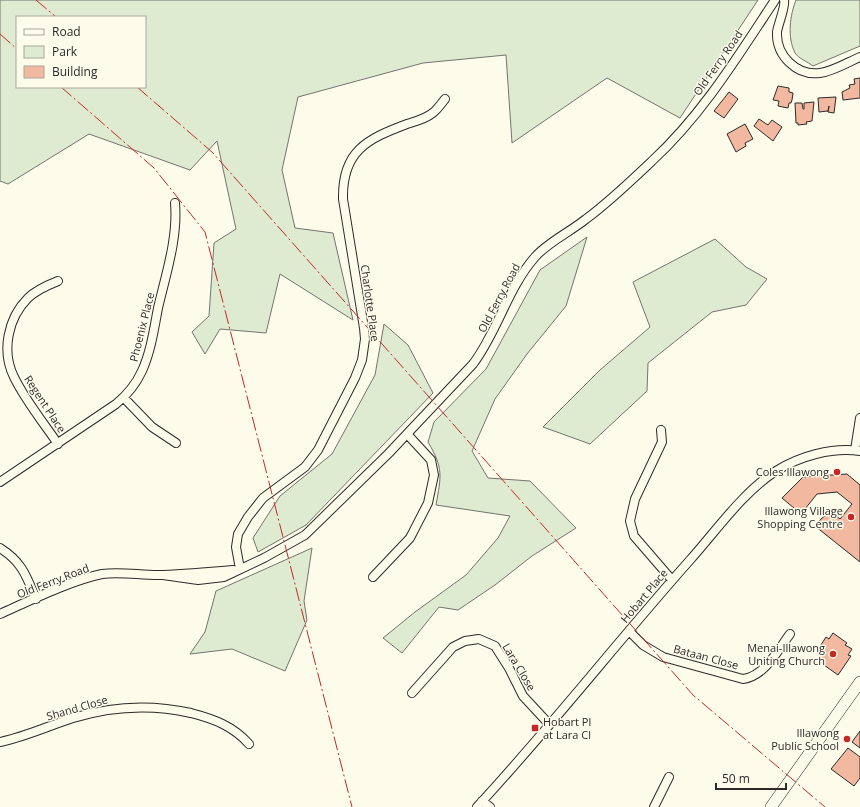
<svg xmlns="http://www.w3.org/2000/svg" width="860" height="807" viewBox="0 0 860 807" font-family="'Open Sans',sans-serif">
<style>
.green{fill:#deebd1;stroke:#74746e;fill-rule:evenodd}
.building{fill:#f2b8a0;stroke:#2b2b2b}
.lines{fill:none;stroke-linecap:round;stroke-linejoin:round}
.minor-casing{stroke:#2b2b2b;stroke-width:10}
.tertiary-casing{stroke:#2b2b2b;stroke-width:12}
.minor{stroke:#fdfbea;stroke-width:8}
.tertiary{stroke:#fdfbea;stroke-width:11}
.power{stroke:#c62828;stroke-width:1;stroke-dasharray:14 3 2 3;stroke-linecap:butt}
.poi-dot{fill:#c62828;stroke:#fdfbea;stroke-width:1.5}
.labels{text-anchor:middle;stroke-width:3;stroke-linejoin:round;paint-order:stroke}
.street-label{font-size:11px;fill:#2b2b2b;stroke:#fdfbea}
.poi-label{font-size:11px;fill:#2b2b2b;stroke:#fdfbea;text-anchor:end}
</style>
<rect width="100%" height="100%" fill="#fdfbea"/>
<!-- green -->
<path class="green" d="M0,0H758L680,118L607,78L512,143L506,55L423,63L298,97L282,170L295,228L333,233L353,320L280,274L266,333L220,329L205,354L192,332L209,316L214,243L236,229L217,141L190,170L89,134L8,184L0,181ZM17,17H145V87H17Z
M796,0H860V46L813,66C808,62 798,58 795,53C787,37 790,15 796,0Z
M587,237L566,306L527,354L495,399L472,451L488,478L530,481L576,528L532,556L495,585L458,610L439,607L402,653L383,638L415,612L466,575L498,538L510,516L436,505C441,476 444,469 428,442L434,422L486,369L540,270Z
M715,239L746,267L767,279L746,305L712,312L648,363L647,391L590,444L543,427L600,370L650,327L633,282Z
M384,324L408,345L433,393L306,525L258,552L253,538L280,496L332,454L375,375Z
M312,548L304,601L307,620L285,671L232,649L190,654L205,632L216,591Z"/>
<!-- building -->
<path class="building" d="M860,78V98L843,100L842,92L850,88L849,85L855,84L854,79Z
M778,86L789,88V92L793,93L792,100L791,103H789L788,108L778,106L779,101L773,100Z
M729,92L738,99L724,118L714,111Z
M836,97L834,113L828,112L829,106L828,111L819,112L818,98Z
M814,102L812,121L806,122L807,124L798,125V123H796L795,103H802L803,109H804V103Z
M759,119L768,125L772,120L782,127L773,141L754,126Z
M745,124L753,139L745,143L746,146L736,152L727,134Z
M847,474L860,485V562L815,526L821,519L826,515H835L840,519L852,504L837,492L817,494L801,514L782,498L803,477Z
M833,633L847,643L845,645L852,649L848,655L851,656L838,675L817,660L823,651L819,648L826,637L829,639Z
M860,731V748L852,742Z
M848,748L860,757V778L854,786L831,769Z"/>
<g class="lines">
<defs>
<path id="minor" d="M784,0C786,6 778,24 777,32C776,56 797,76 820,73C834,71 848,62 860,57
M58,281C48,285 36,290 28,298C8,318 1,351 14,377C25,400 43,422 58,444
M124,398L152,427L176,443
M661,430L662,442L635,499L630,521L634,536L672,580
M855,450L860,418
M0,482L116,404C127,395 136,384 142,371C151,351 154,329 158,308C166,274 178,238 175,203
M0,548C22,562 26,575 36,599
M240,569L236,547L238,534L248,517L263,498L305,467L318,450L355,378L362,360L365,339L364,328L343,199C342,151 367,139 407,124C417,121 428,118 435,111C439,107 442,103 445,99
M163,575L198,580L224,577L264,558L305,535L388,454L473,364C498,331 507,289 535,257C548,242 570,232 586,219C609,202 631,181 652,161C702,115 738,56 775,0
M373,577L410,538L428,503L434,475L431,460L407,434
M0,614C29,601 72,580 102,574C122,571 143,576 163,575C186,574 210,572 233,570
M629,631L643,645L663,657L743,679C765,676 778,650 790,634
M412,693L453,647L465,641L479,639L495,646L509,668L523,696L549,724
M0,742C25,737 48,726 73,718C112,706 151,704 191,713C214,719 233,726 249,744
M482,801L490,807
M477,807C551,727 618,641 690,560C716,531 743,492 776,471C800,456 832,447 860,451
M654,807L669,777"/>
<path id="tertiary" d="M771,807L860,682"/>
</defs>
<!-- minor casing -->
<use href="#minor" class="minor-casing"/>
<!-- tertiary casing -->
<use href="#tertiary" class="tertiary-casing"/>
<!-- minor -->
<use href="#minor" class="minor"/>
<!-- tertiary -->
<use href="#tertiary" class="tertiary"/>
<!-- power -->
<path class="power" d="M36,0L56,17
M0,34L17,49
M61,87L154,168L205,232L352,807
M137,87L212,152L693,695L825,807"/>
</g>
<!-- markers -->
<g class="poi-dot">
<circle cx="837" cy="472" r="4"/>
<circle cx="851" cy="517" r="4"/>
<circle cx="833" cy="654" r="4"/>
<rect x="531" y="724" width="8" height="8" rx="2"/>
<circle cx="847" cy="739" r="4"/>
</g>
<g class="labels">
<!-- street labels -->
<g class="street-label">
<text transform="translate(718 63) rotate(-55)" y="4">Old Ferry Road</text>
<text transform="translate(499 298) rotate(-62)" y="4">Old Ferry Road</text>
<text transform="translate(370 303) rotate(82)" y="4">Charlotte Place</text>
<text transform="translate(142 327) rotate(-76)" y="4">Phoenix Place</text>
<text transform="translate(45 404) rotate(57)" y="4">Regent Place</text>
<text transform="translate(53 581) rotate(-21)" y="4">Old Ferry Road</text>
<text transform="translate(644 596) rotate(-50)" y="4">Hobart Place</text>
<text transform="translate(706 657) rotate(15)" y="4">Bataan Close</text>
<text transform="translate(519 667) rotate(59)" y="4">Lara Close</text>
<text transform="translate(77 708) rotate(-16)" y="4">Shand Close</text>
</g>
<!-- poi labels -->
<g class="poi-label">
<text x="829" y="476">Coles Illawong</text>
<text x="843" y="515">Illawong Village<tspan x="843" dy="13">Shopping Centre</tspan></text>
<text x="825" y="652">Menai-Illawong<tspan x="825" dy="13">Uniting Church</tspan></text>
<text x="543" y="726" text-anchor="start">Hobart Pl<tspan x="543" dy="13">at Lara Cl</tspan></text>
<text x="839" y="737">Illawong<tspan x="839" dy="13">Public School</tspan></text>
</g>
</g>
<!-- legend -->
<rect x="16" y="16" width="130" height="72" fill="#fdfbea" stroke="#a9a89e"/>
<rect x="24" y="29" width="20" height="6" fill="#fdfbea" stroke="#a9a89e"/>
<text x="52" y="36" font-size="12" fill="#2b2b2b">Road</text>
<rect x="24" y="46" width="20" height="12" fill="#deebd1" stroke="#a9a89e"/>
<text x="52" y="56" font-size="12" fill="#2b2b2b">Park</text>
<rect x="24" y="66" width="20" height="12" fill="#f2b8a0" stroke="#a9a89e"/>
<text x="52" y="76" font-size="12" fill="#2b2b2b">Building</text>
<!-- scale -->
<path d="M716 783v6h70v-6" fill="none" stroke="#2b2b2b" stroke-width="2"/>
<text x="722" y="783" font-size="12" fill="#2b2b2b" stroke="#fdfbea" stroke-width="3" paint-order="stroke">50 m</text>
</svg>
